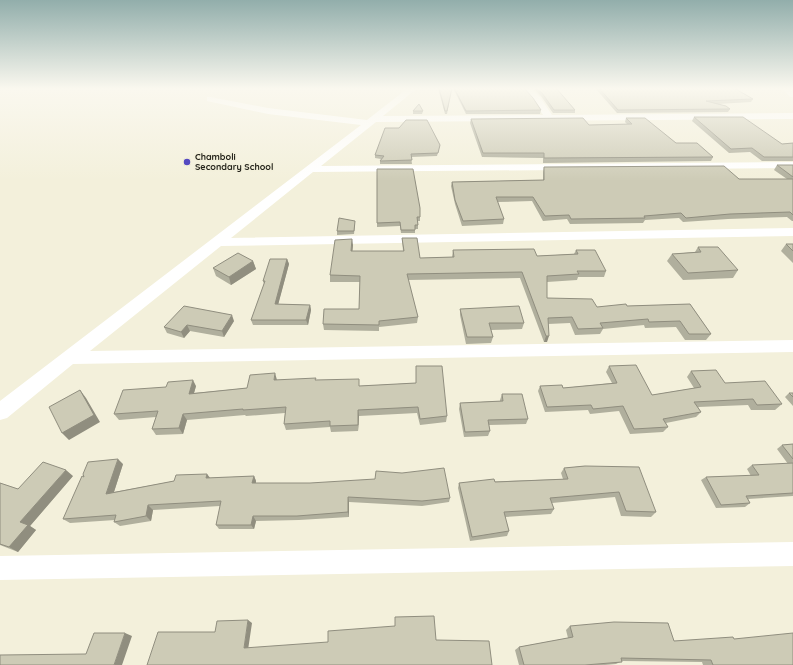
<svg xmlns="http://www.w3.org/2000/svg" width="793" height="665" viewBox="0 0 793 665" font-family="Quicksand,sans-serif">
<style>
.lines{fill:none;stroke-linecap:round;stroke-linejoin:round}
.minor{fill:#fff;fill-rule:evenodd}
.wall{fill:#b0af9d}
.shaded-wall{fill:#908e7f}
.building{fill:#cdcbb6;stroke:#908e7f}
.poi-dot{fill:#544ac1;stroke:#f3f0db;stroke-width:1.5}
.labels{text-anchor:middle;stroke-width:3.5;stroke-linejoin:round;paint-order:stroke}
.far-poi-label{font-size:9px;font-weight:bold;fill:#25241c;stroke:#f3f0db;text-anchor:start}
</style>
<rect width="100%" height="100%" fill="#f3f0db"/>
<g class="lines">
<!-- minor -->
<path class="minor" d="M408,88H412L415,90L383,116L543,115L534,100L523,88H531L540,97L552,115L793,113V119L376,122L321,166L793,162V168L313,172L231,238L793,228V236L221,246L90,351L793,340V352L73,364L7,418L0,420V401L361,125L268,114L207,101V97H210L268,108L367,120Z
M782,88H790L793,91V97H790Z
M793,542V566L0,580V556Z"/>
</g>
<!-- wall -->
<path class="wall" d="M438,88H452L447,114H445Z
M453,88H524L541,110L540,114H466Z
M533,88H556L575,110V113H553L541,96Z
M595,88H734L753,99L751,102L717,104L730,109L728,112L617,113Z
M413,111H423L422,114H413Z
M694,117L782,144L793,143V161H762L750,152L729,153L692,121Z
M626,118L676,143L713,157L711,161L543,163V158L482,157L470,123L471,119L589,125L627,124L625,122Z
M440,145L437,156L411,157L412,164H380V161L381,159L375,158V155Z
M777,165H793V221H792L787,217L728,219L683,222L679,218L645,220L643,223L570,224L567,219L543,221L532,201L497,202L504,219L503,224L462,226L455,204L451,186L452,182L543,180V172L544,167L739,179H787L774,170Z
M377,169L420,208V221H418V229H415V233H401L400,226L377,227Z
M355,225L354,234L337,235V231Z
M402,238L420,258L452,257L453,250L537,256L574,254L576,250L606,271L604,277H578L577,280L547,282V298L597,307L690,304L711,334L706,340H685L676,327L645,328L644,325L603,329L600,334L575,335L570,323L548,324L547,342H544L520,278L408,280L418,317L417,323L379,327V331L324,330L323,324L359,309L360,282H330V275L353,245L352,251H403Z
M786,244H793V263L781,251Z
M698,247L738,270L733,278L683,280L667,261L672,254L695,252Z
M287,259L289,264L278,304L310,305L311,310L308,325H253L251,320L264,284L263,281Z
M253,261L256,269L231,285L216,276L213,268Z
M460,309L524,323L522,329L491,330L493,337L491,343L466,344L460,315Z
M234,321L224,337L190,331L184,338L167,333L164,327Z
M416,366L447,416L446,422L420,425L417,413L359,416L358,431L331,432L330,427L286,430L284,424L285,413L246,416L245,415L187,420L183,434L156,435L152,429L156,417L119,420L114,414L166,387L196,386L194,393L247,388L277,380H316L359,386L416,383Z
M609,366L652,395L694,388L687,377L691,371L725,383L782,404L775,410H751L748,405L698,407L701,412L696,417L666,423L668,427L663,432L630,434L619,411L590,414L588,410L545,412L538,391L540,386L563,388L612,383L606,372Z
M789,393H793V406L785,397Z
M502,394L528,419L526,424L489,425L490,431L488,436L464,437L459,409L460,403L500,401V400Z
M793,444V496L748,499L750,503L745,507L716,508L701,480L706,477L751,476L747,469L752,465L788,464L777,449L782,445Z
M123,464L114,492L174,481L210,478L254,476L256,481V483L450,498L449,502L422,506L349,502V517L299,520L256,521L254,529H219L216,525L220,506L153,510L151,521L120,526L114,522L115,520L70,523L63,519L84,477Z
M585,466L656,512L651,517L621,516L615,497L552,503L554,509L551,514L505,517L509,531L507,536L470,541L458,488L459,483L563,479L561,473L564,468Z
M73,476L30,526L36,530L18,552L0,545V483L18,489Z
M570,626L674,641L734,639L793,665H703L702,662L622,661L616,664L605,665H519L515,650L519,647L568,638L566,630Z"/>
<!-- shaded-wall -->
<path class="shaded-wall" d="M352,239L353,245L352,257L351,251Z
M287,259L289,264L277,309L275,304Z
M253,261L256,269L231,285L229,277Z
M310,305L311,310L308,325L306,320Z
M232,315L234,321L224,337L222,331Z
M187,325L190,331L184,338L181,332Z
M546,336H549L547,342H544Z
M275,373L277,380H274Z
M193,380L196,386L192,400L189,394Z
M80,390L86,398L100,422L69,440L62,433Z
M358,410L359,416L358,431Z
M183,414L187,420L183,434L179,428Z
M118,459L123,464L112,498L106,494Z
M66,470L73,476L30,526L36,530L18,552L9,547L20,522Z
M207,474L211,479L206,478Z
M254,476L256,481L255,488L252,483Z
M348,497L349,502V517L348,512Z
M148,505L153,510L151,521L146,516Z
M253,516L256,521L254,529L251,525Z
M248,620L252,623L248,650L244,648Z
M125,633L132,636L122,665H114Z"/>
<!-- building -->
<path class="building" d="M439,88H452L447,111H445Z
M454,88H524L533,98L541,110L466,111Z
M536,88H556L575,110H554L542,93Z
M599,88H734L753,99L706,101L726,106L730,109L618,110Z
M419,104L423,111H413Z
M694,117H743L782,144L793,143V157H764L752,148L731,149Z
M583,118L589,125L632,124L626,118H645L676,143H697L713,157L544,158V153H483L471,119Z
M406,120H427L440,145L438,153L411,154L412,160L380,161L384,156L375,155L385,128H399Z
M777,165H793V177Z
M724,166L739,179H793V215L790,212L730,214L686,218L681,213L644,216L645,218L571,219L569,215L545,216L533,197H496L504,219L463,221L455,200L452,182L544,180V167Z
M377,169H413L420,208V217H417L418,225H415V230H401L400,222L377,223Z
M339,218L355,221L354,231H337Z
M402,238H417L420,258L454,257L453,250L534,249L537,256L578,254L576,250H595L606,271H577L579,274L547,276V298L592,299L597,307L626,304L627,306L690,304L711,334H689L680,321L649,322L648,319L600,323L603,328L578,329L572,317L548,318L549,336H546L522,272L407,274L418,317L379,321V325L323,324L324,309H359L360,276L330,275L335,240L352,239L351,251H404Z
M786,244H793V251Z
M698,247H718L738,270L688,273L672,254L701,252Z
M238,253L253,261L229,277L213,268Z
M270,259H287L275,304L310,305L306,320H251L265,281H263Z
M184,306L232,315L222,331L187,325L181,332L164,327Z
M519,306L524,323H489L493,337H467L460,309Z
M636,365L652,395L701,387L691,371L716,370L725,383L765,381L782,404L757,405L753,399L694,402L701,412L663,419L668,427L634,429L623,406L593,409L591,405L547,407L540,386L562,385L563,388L617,383L609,366Z
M416,366H442L447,416L420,419L418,407L358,410V425L330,426V421L284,424L286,407L243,410V409L183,414L179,428L152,429L158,411L114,414L123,390L166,387L168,382L193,380L189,394L247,388L250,375L275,373L274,380L316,378L315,380L359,379V386L416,383Z
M80,390L94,415L62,433L49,407Z
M789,393H793V397Z
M502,394H522L528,419L488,420L490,431L465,432L460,403L503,401Z
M793,444V459L782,445Z
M118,459L106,494L174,481L176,475L207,474L206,478L254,476L252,483H310L375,479L376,471L402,473L444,468L450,498L422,501L348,497V512L297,516H253L251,525H216L221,501L148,505L146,516L114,522L116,515L63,519L82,476L84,477L83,474L88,462Z
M43,462L66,470L20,522L28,525L9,547L0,544V483L18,489Z
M793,463V493L746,496L750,503L721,505L706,477L759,475L752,465Z
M585,466L639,467L656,512L626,511L619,492L550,498L554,509L504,512L509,531L472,537L459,483L494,479L495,482L568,479L564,468Z
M434,616L436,640L489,641L492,665H147L158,632H215L217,621L248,620L244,648L328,642V631L395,626V617Z
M614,622L668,623L674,641L733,637L734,639L793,633V665H713L711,660L621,658L622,662L585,665H524L519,647L573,637L570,626Z
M94,633H125L114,665H0V655L86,654Z"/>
<!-- sky -->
<linearGradient id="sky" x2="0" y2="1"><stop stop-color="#92aeab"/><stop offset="0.49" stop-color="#faf8ef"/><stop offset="1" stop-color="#faf8ef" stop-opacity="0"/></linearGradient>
<rect width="793" height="181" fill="url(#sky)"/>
<!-- markers -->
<circle class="poi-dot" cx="187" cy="162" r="4"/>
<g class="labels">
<!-- far-poi labels -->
<g class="far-poi-label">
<text x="195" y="160">Chamboli<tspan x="195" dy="10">Secondary School</tspan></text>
</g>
</g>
</svg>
